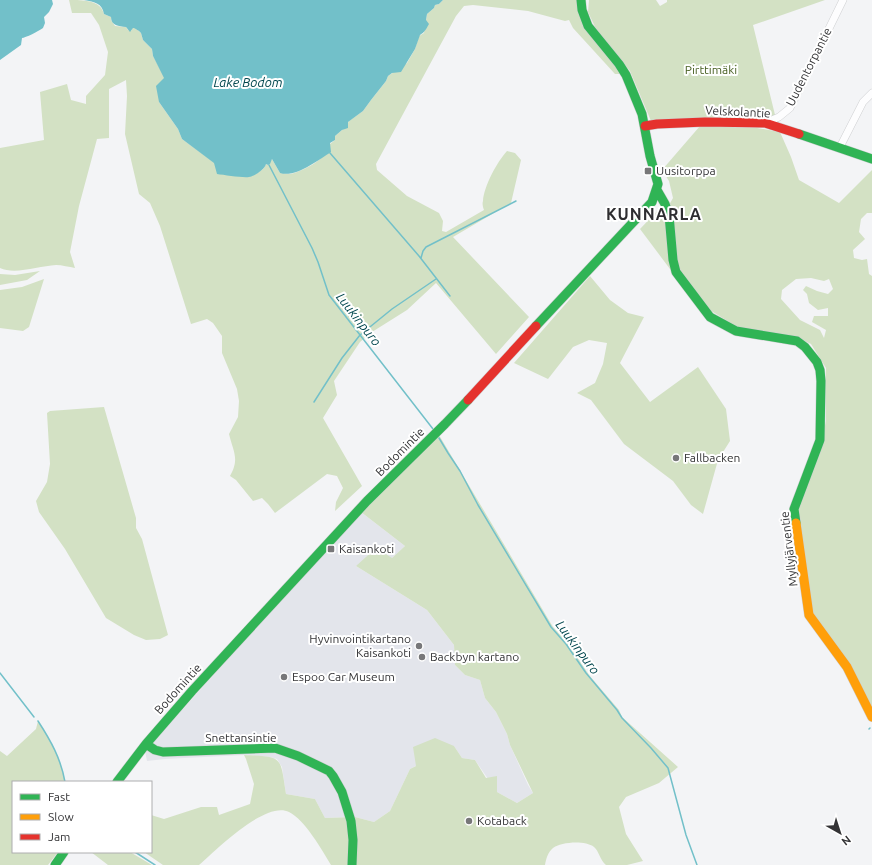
<svg xmlns="http://www.w3.org/2000/svg" width="872" height="865" viewBox="0 0 872 865" font-family="Ubuntu,sans-serif">
<style>
.built{fill:#e3e5eb}
.green{fill:#d3e1c4;fill-rule:evenodd}
.water{fill:#72c0c9}
.lines{fill:none;stroke-linecap:round;stroke-linejoin:round}
.stream{stroke:#72c0c9;stroke-width:1.5}
.street-casing{stroke:#cfd0d2;stroke-width:8}
.fast-casing{stroke:#cfd0d2;stroke-width:10}
.slow-casing{stroke:#cfd0d2;stroke-width:10}
.jam-casing{stroke:#cfd0d2;stroke-width:10}
.street{stroke:#fdfdfe;stroke-width:7}
.fast{stroke:#30b455;stroke-width:9}
.slow{stroke:#ff9f0a;stroke-width:9}
.jam{stroke:#e5322d;stroke-width:9}
.poi-dot{fill:#777779;stroke:#fff;stroke-width:1.5}
.labels{text-anchor:middle;stroke-width:4;stroke-linejoin:round;paint-order:stroke}
.street-label{font-size:12px;fill:#343436;stroke:#fff}
.park-label{font-size:12px;fill:#455d1f;stroke:#fff}
.poi-label{font-size:12px;fill:#343436;stroke:#fff;text-anchor:start}
.water-label{font-size:13px;font-style:italic;fill:#00464d;stroke:#fff}
.district-label{font-size:16px;font-weight:bold;letter-spacing:1px;fill:#2e2e31;stroke:#fff}
</style>
<rect width="100%" height="100%" fill="#f3f4f6"/>
<!-- built -->
<path class="built" d="M361,512L405,546L392,558L356,566L427,610L454,645L455,665L465,675L480,680L485,698L496,712L507,734L510,745L528,785L533,793L517,803L497,792L475,760L462,758L454,746L410,769L390,811L374,822L355,817L325,818L315,799L286,794L282,767L277,759L270,757L244,755L165,759L147,761L145,751Z"/>
<!-- green -->
<path class="green" d="M69,0C83,0 101,0 104,14L111,17V20L115,26L126,27L128,30L131,31L133,27L139,31L141,33L143,40L152,49L153,56L165,78L159,102L178,129L182,139L215,163L249,177C255,174 264,171 266,164L268,165L272,159L280,173C283,173 287,174 290,174C302,172 330,157 330,144L335,140V136L342,130L348,126L347,124L349,121L363,111L371,100L386,81L388,76L407,63L415,49L419,36L424,33L427,14L434,8L435,5L439,4L443,0H579V9L622,74H615L573,28L569,20L565,21L528,11L473,5L464,6L456,16L376,164L377,170L407,196L439,213L443,221L442,231L446,232L484,210C483,207 482,204 483,201C484,186 497,162 507,151L515,153L521,160L511,203L453,237L529,317L496,354L436,283L407,310L372,332L360,342L334,381L337,395L323,418L362,486L335,511L336,502L343,488L337,476L327,474L275,513L268,504L262,498L253,501L236,480L230,476C240,459 233,451 229,434L238,417L239,401L237,389L222,353V336L213,323L207,319L191,324L160,226L150,203L139,194L125,134L127,96L126,80L109,89V138L97,139L79,206L70,252L75,268C69,267 62,265 56,265C39,266 15,275 0,268V148L44,140L40,92L67,84L71,100L86,104V96L105,75L108,52L99,25L91,13H72Z
M589,0H656L660,6L667,2V0H825L753,25L776,119L651,121L630,71L597,31L588,12Z
M700,126L757,128L780,132L791,157L799,180L839,203L872,170V213H867L861,219L859,232L865,239L853,250L854,258L862,260L867,259L869,274L872,276V717L862,694L811,619L795,517L820,449L826,421V368L811,344L798,338L739,328L708,309L678,269L669,205L673,198L669,181L662,170ZM811,278L824,281L829,279L833,289L828,294L817,291L806,286L803,290L807,294L809,303L818,310L828,308V316H814L812,322L826,330L824,338L820,330L800,320L781,299L782,290L796,279Z
M662,206L667,221L670,269L640,229Z
M40,271L27,280L0,285V274L15,275Z
M590,276L610,300L628,313L644,317L620,363L650,402L698,367L726,409L730,441L718,460L703,514L691,505L673,481L624,444L591,400L577,393L595,383L603,364L607,343L589,340L573,347L548,379L514,363Z
M44,279L29,327L23,331L0,328V290L22,287Z
M104,407L136,518V528L142,539L168,635L160,639L146,640L134,635L106,618L65,549L39,512L36,501L47,482L50,464L47,413L50,411Z
M439,435L553,627L568,643L589,675L619,710L622,717L678,767L659,783L626,797L619,807L626,834L643,861L627,865H606C600,860 599,851 594,847C585,840 561,842 553,848C548,852 546,859 545,865H331C322,850 305,820 289,812C266,800 216,850 199,865H163L144,852H151V815L164,819L201,807H217L219,815L250,804L254,784L246,759L244,755C283,757 280,755 286,794L315,799L325,818L355,817L374,822L390,811L410,769L416,766L413,747L435,738L454,746L462,758L475,760L486,778L497,776V792L517,803L533,793L510,745L507,734L496,712L485,698L480,680L465,675L455,665L454,645L427,610L356,566L376,548L392,558L405,546L361,512Z
M38,721C51,741 61,759 65,782H13V852H58L48,865H0V751L7,756L36,729Z
M91,852H130L152,865H108Z"/>
<!-- water -->
<path class="water" d="M0,0H52L53,4L49,12L44,17L45,23L43,28C39,31 25,38 22,38L21,45L0,60Z
M84,0H443L439,4L435,5L434,8L427,14L426,20L429,24C426,29 425,32 420,35L415,49L401,72L392,73L388,76L386,81L371,100L363,111L348,122V128L342,130L335,136V140L330,143L331,152C318,160 296,178 280,173L272,159L270,164L268,165L266,164C265,169 255,176 249,177C243,178 225,175 217,174L214,163L182,139L178,129L159,102L156,86L164,78L153,56L152,49L143,40L141,33L139,31L134,28H133L130,32L126,27C119,26 111,26 111,17L104,14C102,3 95,2 84,0Z"/>
<g class="lines">
<!-- stream -->
<path class="stream" d="M330,153L419,256L450,296
M269,165L312,248L318,262L329,295L433,429
M421,258L423,251L426,247L516,201
M314,402L342,358L360,335L392,309L436,279
M439,438L448,453L460,471L478,505L551,627L566,644L586,673L617,710L622,718L651,748L668,768L686,835L697,865
M0,673L34,717
M38,721C51,741 61,759 65,782
M869,729L870,728
M135,852L155,865"/>
<defs>
<path id="street" d="M765,123L779,117L790,108L843,0
M840,147L863,102L872,93"/>
<path id="fast" d="M799,134L872,159
M657,190L665,204L669,215L673,260L676,272L710,317L736,331L797,341L805,347L817,362L820,370L821,381L820,440L794,509L796,523
M536,326L652,202L658,184L650,156L642,114L626,75L619,64L588,26L582,10L581,0
M146,744L155,750L163,752L275,748L298,756L329,771L333,776L342,792L351,821L353,840L352,865
M117,782L146,744L192,691L367,501L445,424L468,400
M55,865L64,852"/>
<path id="slow" d="M796,523L809,615L847,667L872,717"/>
<path id="jam" d="M645,126L657,124L705,122L765,123L799,134
M468,400L536,326"/>
</defs>
<!-- street casing -->
<use href="#street" class="street-casing"/>
<!-- fast casing -->
<use href="#fast" class="fast-casing"/>
<!-- slow casing -->
<use href="#slow" class="slow-casing"/>
<!-- jam casing -->
<use href="#jam" class="jam-casing"/>
<!-- street -->
<use href="#street" class="street"/>
<!-- fast -->
<use href="#fast" class="fast"/>
<!-- slow -->
<use href="#slow" class="slow"/>
<!-- jam -->
<use href="#jam" class="jam"/>
</g>
<!-- markers -->
<g class="poi-dot">
<rect x="644" y="167" width="8" height="8" rx="2"/>
<circle cx="676" cy="458" r="4"/>
<rect x="327" y="545" width="8" height="8" rx="2"/>
<circle cx="419" cy="646" r="4"/>
<circle cx="422" cy="657" r="4"/>
<circle cx="284" cy="677" r="4"/>
<circle cx="469" cy="821" r="4"/>
</g>
<g class="labels">
<!-- street labels -->
<g class="street-label">
<text transform="translate(809 67) rotate(-63)" y="4">Uudentorpantie</text>
<text transform="translate(738 112) rotate(3)" y="4">Velskolantie</text>
<text transform="translate(400 452) rotate(-45)" y="4">Bodomintie</text>
<text transform="translate(789 549) rotate(-97)" y="4">Myllyjärventie</text>
<text transform="translate(178 689) rotate(-48)" y="4">Bodomintie</text>
<text x="241" y="742">Snettansintie</text>
</g>
<!-- park labels -->
<g class="park-label">
<text x="711" y="74">Pirttimäki</text>
</g>
<!-- poi labels -->
<g class="poi-label">
<text x="656" y="175">Uusitorppa</text>
<text x="684" y="462">Fallbacken</text>
<text x="339" y="553">Kaisankoti</text>
<text x="411" y="643" text-anchor="end">Hyvinvointikartano<tspan x="411" dy="14">Kaisankoti</tspan></text>
<text x="430" y="661">Backbyn kartano</text>
<text x="292" y="681">Espoo Car Museum</text>
<text x="477" y="825">Kotaback</text>
</g>
<!-- water labels -->
<g class="water-label">
<text x="248" y="87">Lake Bodom</text>
<text transform="translate(359 319) rotate(52)" y="5">Luukinpuro</text>
<text transform="translate(578 647) rotate(53)" y="5">Luukinpuro</text>
</g>
<!-- district labels -->
<g class="district-label">
<text x="654" y="220">KUNNARLA</text>
</g>
</g>
<!-- legend -->
<rect x="12" y="781" width="140" height="72" fill="#ffffff" stroke="#aeaeaf"/>
<rect x="20" y="794" width="20" height="6" fill="#30b455" stroke="#aeaeaf"/>
<text x="48" y="801" font-size="12" fill="#343436">Fast</text>
<rect x="20" y="814" width="20" height="6" fill="#ff9f0a" stroke="#aeaeaf"/>
<text x="48" y="821" font-size="12" fill="#343436">Slow</text>
<rect x="20" y="834" width="20" height="6" fill="#e5322d" stroke="#aeaeaf"/>
<text x="48" y="841" font-size="12" fill="#343436">Jam</text>
<!-- north arrow -->
<g transform="translate(840 833) rotate(141)" stroke="#ffffff" stroke-width="3" paint-order="stroke">
<path d="M0-3L7 15L0 10L-7 15Z" fill="#343436"/>
<text y="-6" font-size="11" font-weight="bold" text-anchor="middle" fill="#343436">N</text>
</g>
</svg>
